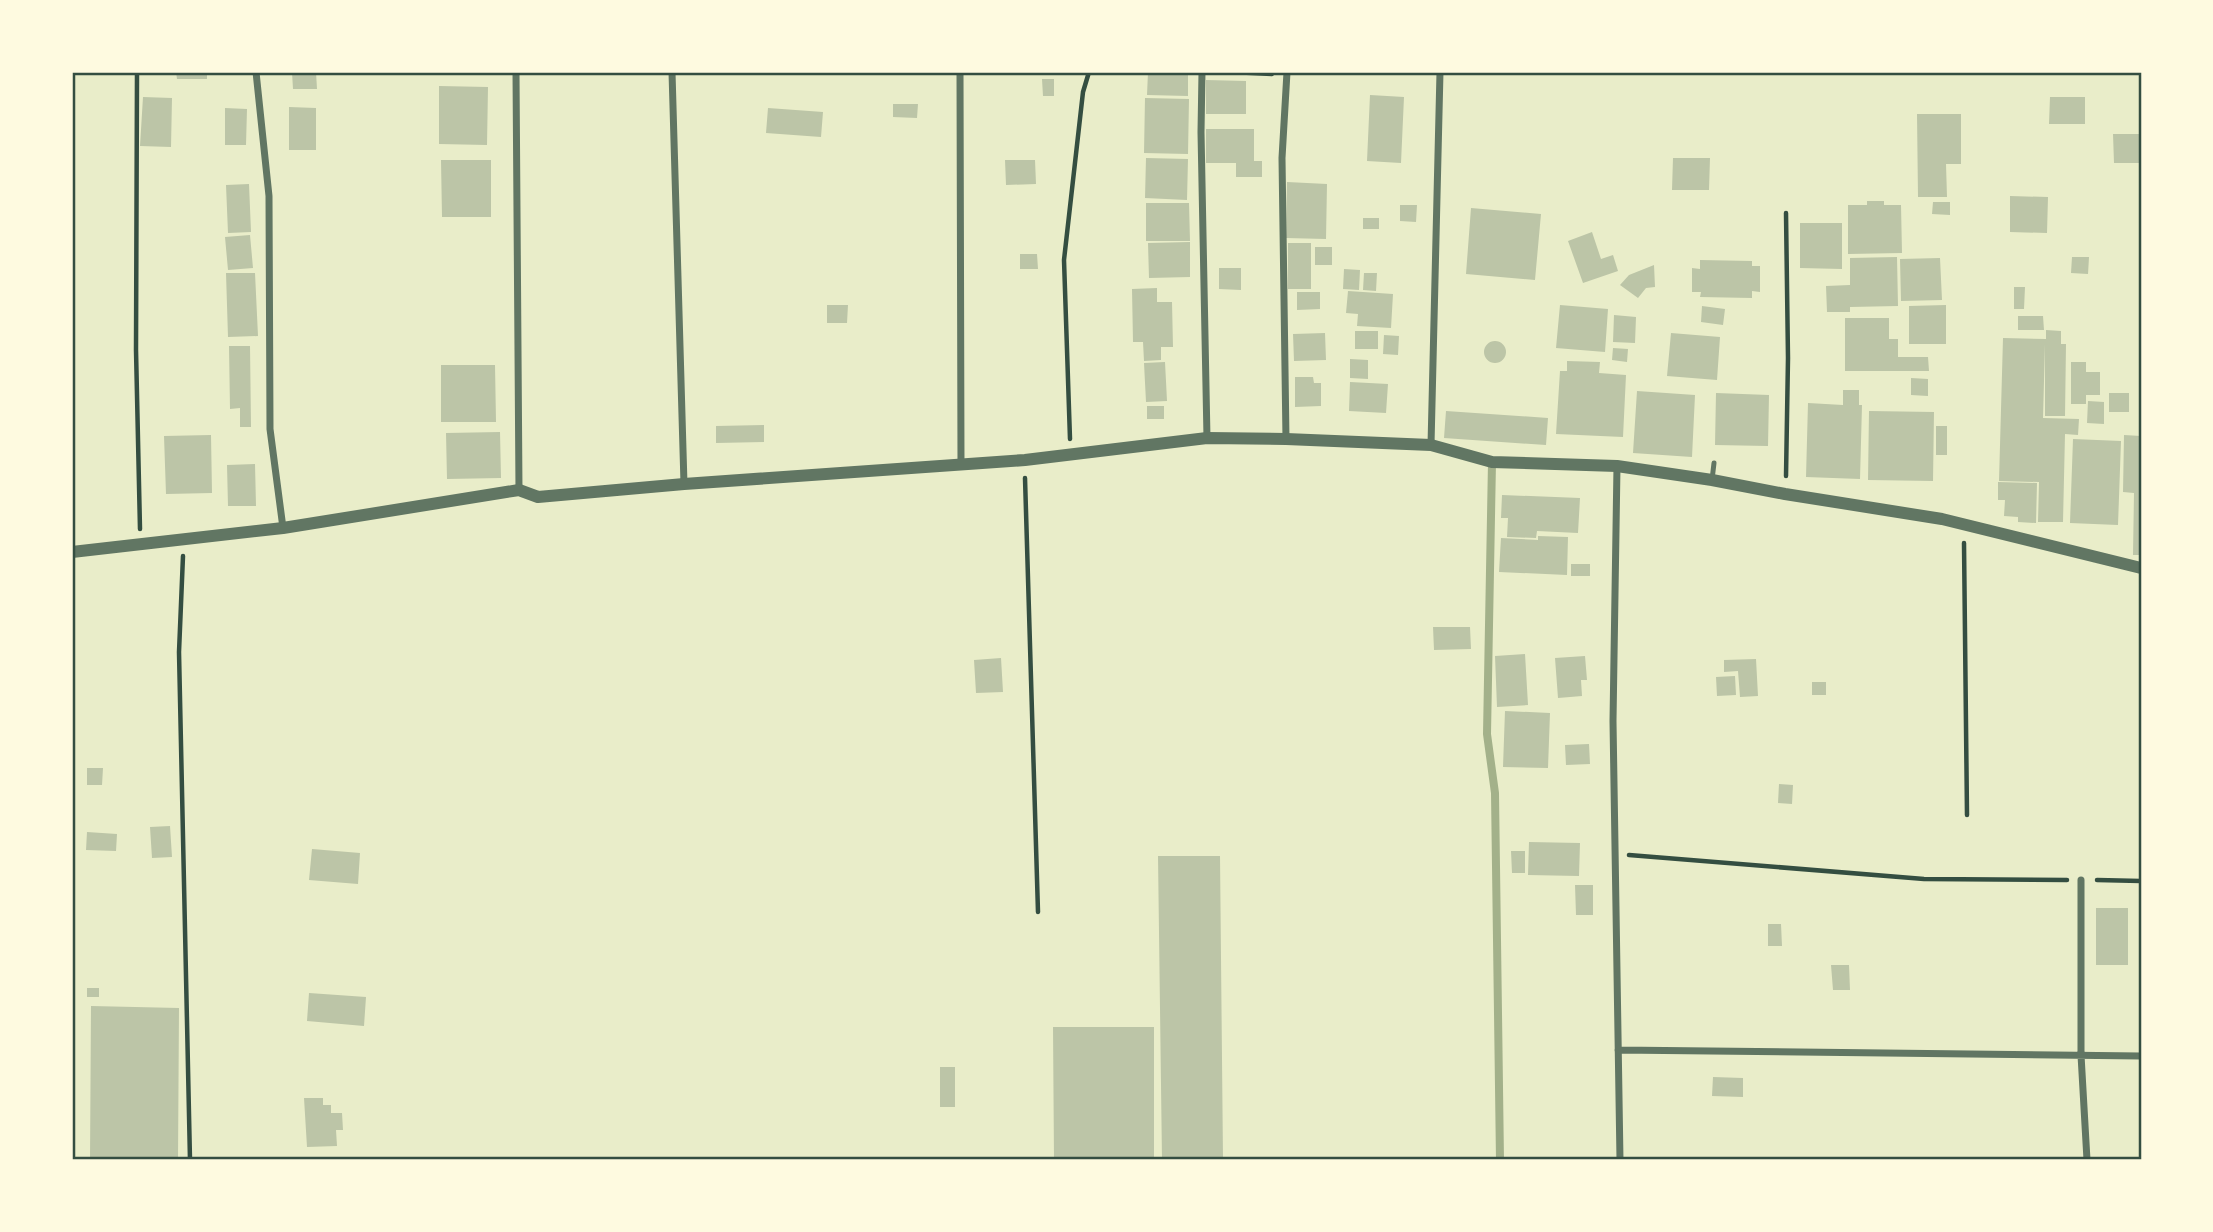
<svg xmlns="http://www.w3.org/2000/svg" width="2213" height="1232" viewBox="0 0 2213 1232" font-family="'PT Sans Narrow',sans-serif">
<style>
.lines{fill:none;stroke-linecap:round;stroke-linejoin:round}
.stream{stroke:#a3b18a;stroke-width:8}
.building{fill:#bcc5a7}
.path{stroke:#344e41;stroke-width:4.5}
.service{stroke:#617663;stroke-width:5}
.minor{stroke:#617663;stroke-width:7}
.tertiary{stroke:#617663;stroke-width:12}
.neatline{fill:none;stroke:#344e41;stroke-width:2.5}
</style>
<rect width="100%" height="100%" fill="#e9edc9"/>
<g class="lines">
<!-- stream -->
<path class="stream" d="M1492,462L1487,734L1495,793L1500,1160"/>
</g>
<!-- building -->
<path class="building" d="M176,72H207V79H177Z
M292,72H316L317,89H293Z
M1148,72H1188V96L1147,95Z
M1925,72H1954V75H1925Z
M1042,79H1054V96H1043Z
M1206,80L1246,81V114H1206Z
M439,86L488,87L487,145L439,144Z
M1370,95L1404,97L1401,163L1367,161Z
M143,97L172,98L171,147L140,146Z
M2050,97H2085V124H2049Z
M1145,98L1189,99L1188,154L1144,153Z
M893,104H918L917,118L893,117Z
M289,107L316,108V150H289Z
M225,108L247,109L246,145H225Z
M768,108L823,112L821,137L766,133Z
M1917,114H1961V164H1946L1947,197H1918Z
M1206,129H1254V161H1262V177H1236V163H1206Z
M2113,134H2141V163H2114Z
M1146,158L1188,159L1187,200L1145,198Z
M1673,158H1710L1709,190H1672Z
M441,160H491V217H442Z
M1005,160H1035L1036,184L1006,185Z
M1287,182L1327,184L1326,239L1286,238Z
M249,184L251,232L228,233L226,185Z
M2010,196L2048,197L2047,233L2010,232Z
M1867,201H1884V205H1901L1902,253L1848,254V205H1867Z
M1933,202H1950V215L1932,214Z
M1146,203H1189L1190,241H1146Z
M1400,205H1417L1416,222L1400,221Z
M1471,208L1541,214L1535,280L1466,274Z
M1363,218H1379V229H1363Z
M1800,223H1842V269L1800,268Z
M1592,232L1601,259L1613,255L1618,271L1583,283L1568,241Z
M250,235L253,268L228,270L225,237Z
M1190,242V277L1149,278L1148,243Z
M1288,243H1311V289H1288Z
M1315,247H1332V265H1315Z
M1020,254H1037L1038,269H1020Z
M1897,257L1898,306L1850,307V312H1827L1826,286L1850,285V258Z
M2072,257H2089L2088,274L2071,273Z
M1940,258L1942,300L1901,301L1900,259Z
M1700,260L1752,261V266H1760V292L1752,291V298L1700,297L1701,292H1692V268L1700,269Z
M1654,265L1655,287L1646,288L1638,298L1620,285L1629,275Z
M1219,268H1241V290L1219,289Z
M1344,269L1360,270L1359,290L1343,289Z
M226,273H255L258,336L228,337Z
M1364,273H1377L1376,291L1363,290Z
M2014,287H2025L2024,309H2014Z
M1157,288V302H1172L1173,347H1161V360L1144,361L1143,342H1133L1132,289Z
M1348,291L1393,294L1391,328L1357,326L1358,314L1346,313Z
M1297,292H1320V309L1297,310Z
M827,305H848L847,323H827Z
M1560,305L1608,309L1605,352L1556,348Z
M1946,305V344H1909V306Z
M1702,306L1725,309L1723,325L1701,322Z
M1614,315L1636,317L1635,343L1613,342Z
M2018,316H2043L2044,330H2018Z
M1845,318H1889V339H1898V357H1928L1929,371H1845Z
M2046,330L2061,331V344H2066L2065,416H2045V344L2043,418L2079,419L2078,435L2065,434L2063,522H2038L2039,482L1999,481L2003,338L2046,339Z
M1355,331H1378V349H1355Z
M1325,333L1326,360L1294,361L1293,334Z
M1671,333L1720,337L1717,380L1667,376Z
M1384,335L1399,336L1398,355L1383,354Z
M1484 352a11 11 0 1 1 22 0a11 11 0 1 1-22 0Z
M229,346H250L251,427H240V408L230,409Z
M1613,348L1628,349L1627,362L1612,360Z
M1350,359L1368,360V379L1350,378Z
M1567,361L1600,362L1599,373L1626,375L1623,437L1556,434L1560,371H1567Z
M1165,362L1167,401L1146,402L1144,363Z
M2071,362H2086V372H2100V395H2086V404H2071Z
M441,365H495L496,422H441Z
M1295,377H1313L1314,383H1321V406L1295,407Z
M1911,378L1928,379V396L1911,395Z
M1350,382L1388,384L1386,413L1349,411Z
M1843,390H1859V405H1862L1860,479L1806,477L1808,403L1843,405Z
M1637,391L1695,395L1692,457L1633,453Z
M1716,393L1769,395L1768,446L1715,445Z
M2109,393H2129V412H2109Z
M2088,401L2104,402V424L2087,423Z
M1147,406H1164V419H1147Z
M1446,411L1548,418L1546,445L1444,438Z
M1869,411L1934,412L1933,481L1868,480Z
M764,425V442L716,443V426Z
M1936,426H1947V455H1936Z
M500,432L501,478L447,479L446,433Z
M211,435L212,493L166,494L164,436Z
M2124,435L2141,436V555H2133L2134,493L2123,492Z
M2073,439L2121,441L2118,525L2070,523Z
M255,464L256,506H228L227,465Z
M1998,482L2037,483L2036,523L2018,522V517L2004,516L2005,500H1998Z
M1502,495L1580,498L1578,533L1537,531L1536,538L1507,537L1508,518H1501Z
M1538,536L1568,537L1567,575L1499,572L1501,538L1538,540Z
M1571,564H1590V576H1571Z
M1433,627H1470L1471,649L1434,650Z
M1525,654L1528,705L1497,707L1495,656Z
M1585,656L1587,680H1581L1582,696L1558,698L1555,658Z
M1001,658L1003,692L976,693L974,660Z
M1756,659L1758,696L1740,697L1738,671L1724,672V660Z
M1735,676L1736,695L1717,696L1716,677Z
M1812,682H1826V695H1812Z
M1505,711L1550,713L1548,768L1503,767Z
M1589,744L1590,764L1566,765L1565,745Z
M87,768H103L102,785H87Z
M1779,784L1793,785L1792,804L1778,803Z
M170,826L172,857L152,858L150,827Z
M87,832L117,834L116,851L86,850Z
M1529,842L1580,843L1579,876L1528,875Z
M312,849L360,853L358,884L309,880Z
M1511,851H1525V873H1512Z
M1158,856H1220L1223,1160H1162Z
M1575,885H1593V915H1576Z
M2096,908H2128V965H2096Z
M1768,924H1781L1782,946H1768Z
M1831,965H1849L1850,990H1833Z
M87,988H99V997H87Z
M309,993L366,997L364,1026L307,1021Z
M91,1006L179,1008L178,1160H90Z
M1053,1027H1154V1160H1054Z
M940,1067H955V1107H940Z
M1713,1077L1743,1078V1097L1712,1096Z
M304,1098H323V1105H331V1113H342L343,1130H336L337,1146L307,1147Z"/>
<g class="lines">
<!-- path -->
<path class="path" d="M137,72L136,350L140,529
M1231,72L1272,74
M1070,439L1064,260L1083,92L1089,72
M1786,476L1788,358L1786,213
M1025,478L1038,912
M1964,543L1967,815
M183,556L179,652L190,1160
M1629,855L1924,879L2067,880
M2097,880L2141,881"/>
<!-- service -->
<path class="service" d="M1712,480L1714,463"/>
<!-- minor -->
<path class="minor" d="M256,72L269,196L270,429L283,528
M516,72L519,490
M672,72L684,484
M960,72L961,464
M1202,72L1201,132L1207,438
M1286,439L1282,158L1287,72
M1431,445L1440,72
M1617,466L1613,721L1620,1160
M2081,880V1055L2087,1160
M1618,1050L2141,1056"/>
<!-- tertiary -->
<path class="tertiary" d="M72,552L283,528L519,490L538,497L684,484L1025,460L1207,438L1286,439L1431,445L1492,462L1617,466L1712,480L1785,494L1942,519L2141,568"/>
</g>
<!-- border -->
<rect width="2213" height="1232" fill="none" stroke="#fefae0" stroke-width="147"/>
<rect x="74" y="74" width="2066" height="1084" class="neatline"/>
</svg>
